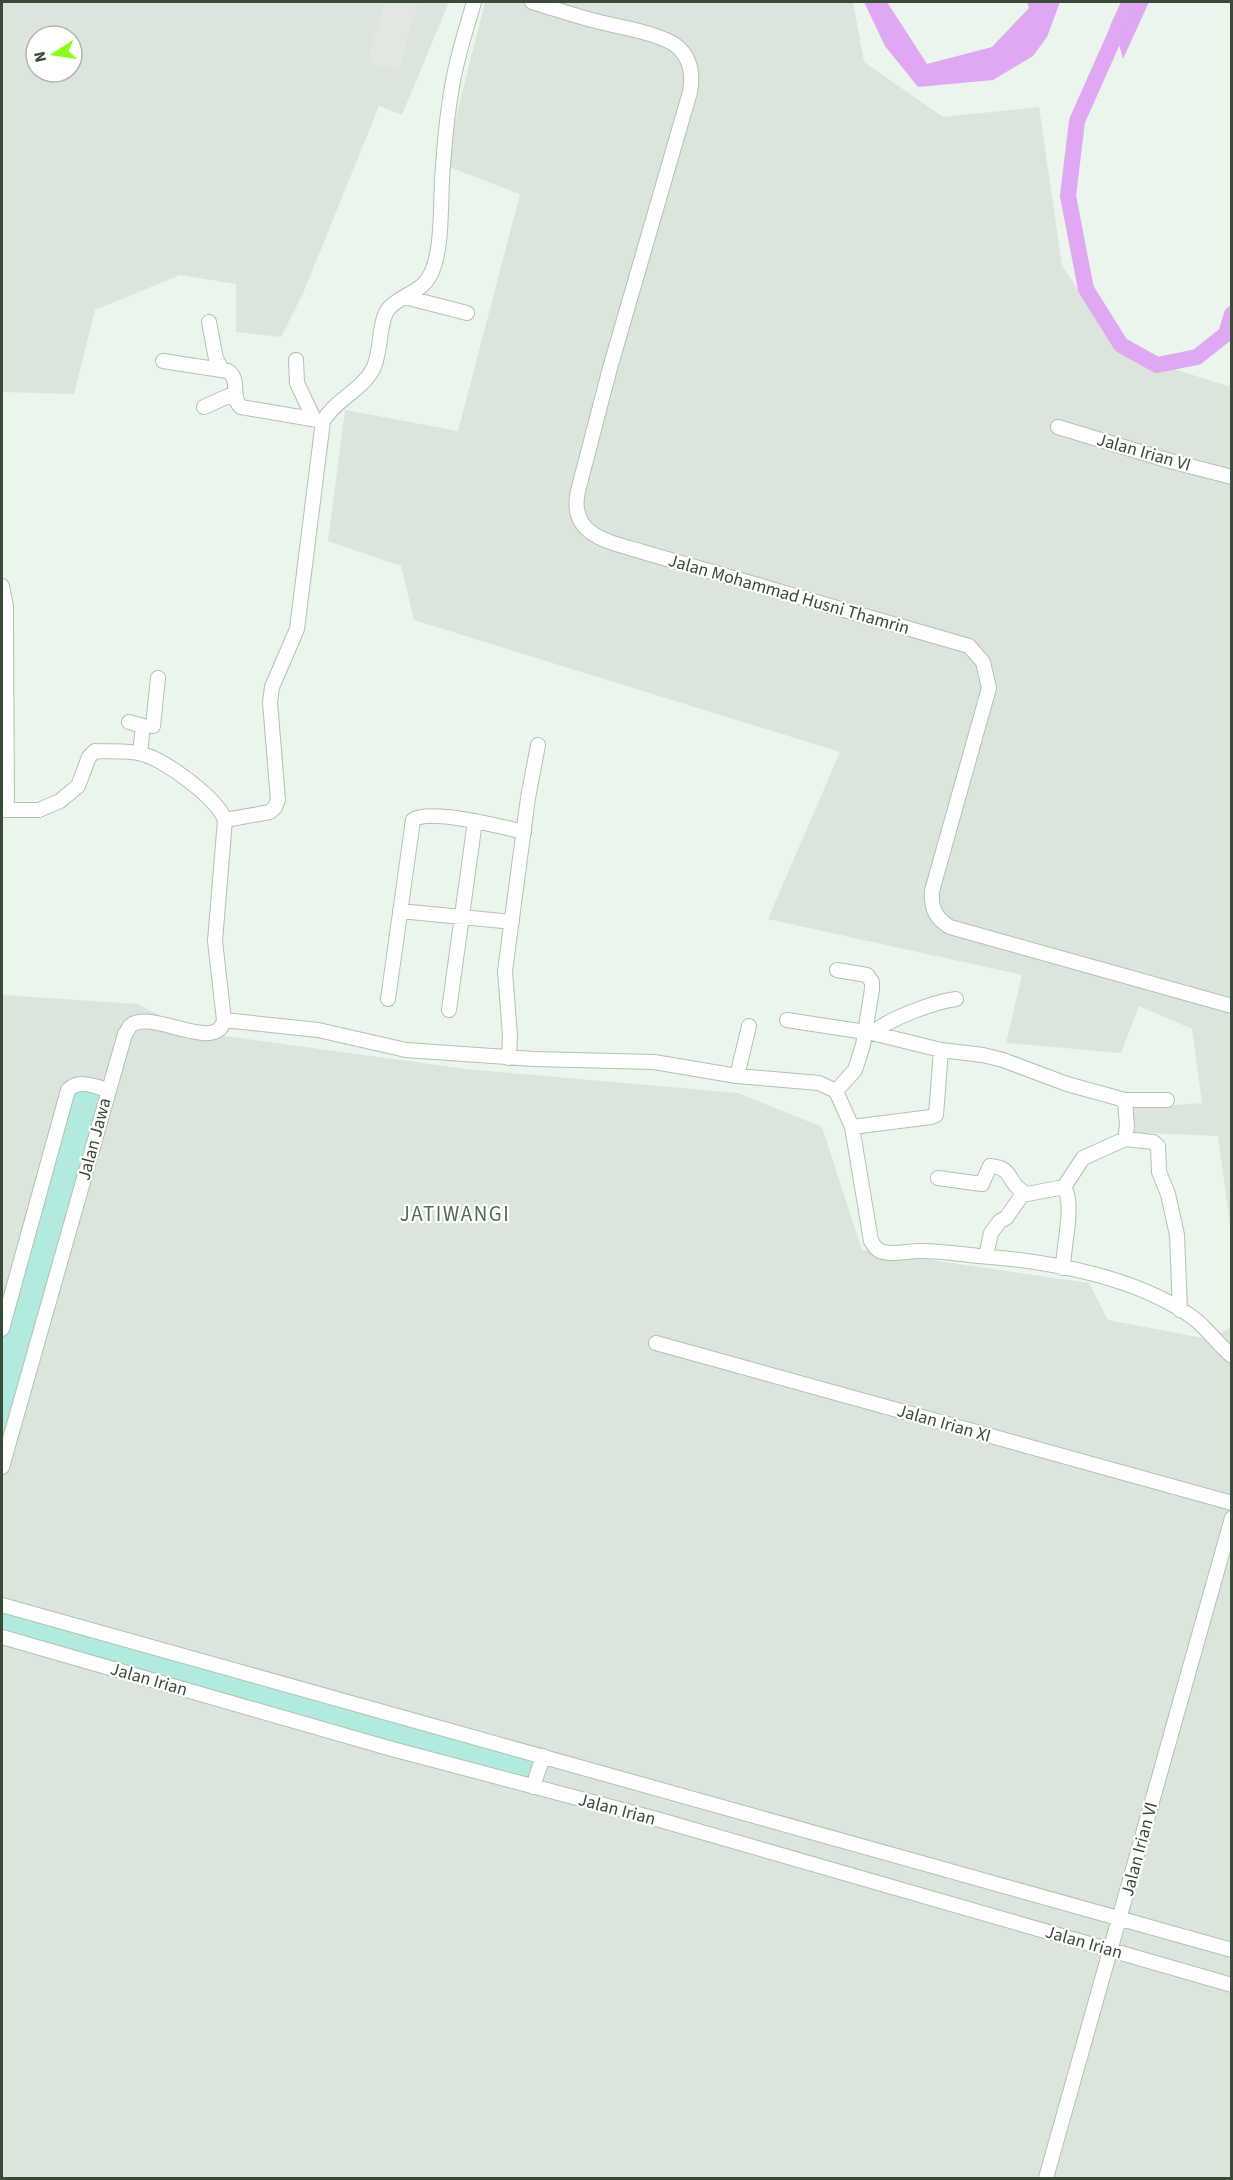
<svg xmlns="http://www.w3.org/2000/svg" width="1233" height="2180" viewBox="0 0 1233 2180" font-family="'Source Sans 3',sans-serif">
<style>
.industrial{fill:#dce5dc;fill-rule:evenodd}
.green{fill:#b3eadf}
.parking{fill:#e2e7e2}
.water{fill:#e0a7f2}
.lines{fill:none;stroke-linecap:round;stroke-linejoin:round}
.river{stroke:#e0a7f2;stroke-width:16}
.minor-casing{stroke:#afc4b0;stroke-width:16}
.minor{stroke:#fff;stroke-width:14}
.labels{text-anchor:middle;stroke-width:4.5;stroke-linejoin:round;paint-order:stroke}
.street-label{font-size:18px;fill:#394a38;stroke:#fff}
.quarter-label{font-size:21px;letter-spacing:1.5px;fill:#506d4f;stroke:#fff}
</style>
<rect width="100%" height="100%" fill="#eaf5eb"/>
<!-- industrial -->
<path class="industrial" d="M2,2H449L402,115L379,106L304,291L281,337L236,332V284L180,275L95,310L74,394L2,392ZM36,36H72V72H36Z
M485,2H853L864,62L943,117L1039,107L1062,266L1122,353L1228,386L1231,383V1233L1218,1136L1124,1132L1125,1109L1202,1103L1192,1029L1139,1006L1121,1053L1006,1043L1022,975L768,919L840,752L414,620L401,566L328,541L345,410L458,431L520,194L444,165Z
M2,995L138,1004L189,1031L466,1069L738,1093L822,1127L862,1250L1089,1283L1108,1320L1208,1339L1231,1328V2178H2Z"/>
<!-- green -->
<path class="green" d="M68,1090H108L2,1470V1329Z
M2,1605L543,1756L533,1787L2,1637Z"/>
<!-- parking -->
<path class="parking" d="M384,2H418L399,71L368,62Z"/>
<!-- water -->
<path class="water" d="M864,2H887L927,64L992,47L1029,8L1027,2H1060L1047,37L1033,56L993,80L918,87L885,46Z
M1121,2H1149L1123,59L1116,33L1110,26Z"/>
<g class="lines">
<!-- river -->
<path class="river" d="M1130,2L1077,121L1068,196L1086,289L1121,345L1157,365L1197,357L1226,334L1232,314"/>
<defs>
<path id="minor" d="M532,2C556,9 580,18 604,23C624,28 664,34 679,48C691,60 693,76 690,92L610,368L578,491C568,536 610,542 643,552L969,646L983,662L989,688L932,891C931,908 935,918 950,927L1232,1006
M405,297L467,313
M209,322L216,359L222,369
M296,360L297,383L314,419
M163,361L228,371C241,380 230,398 241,407L323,421
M204,407L235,393
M1058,427L1170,461L1232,477
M2,586L6,606V635L7,810
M129,722L143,726L140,753
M153,726L158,678
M2,810H39L60,801L78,786L89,757L95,751C110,752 127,750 142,754C164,759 217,798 225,820L215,941L224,1020
M225,820L270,812L275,807L278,800L270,702L272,687L297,629L323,421C335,400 362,390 373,369C382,352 378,321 389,308C406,291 425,294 434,266C443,239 440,196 443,166C445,137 448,106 454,76C459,51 467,26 474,2
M400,911L512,922
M388,999L413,820C429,808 503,827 524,832
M449,1010L475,821
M787,1020L872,1033L941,1050L983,1055L1003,1060L1067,1084L1125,1100L1127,1126L1125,1139L1153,1142L1158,1146L1159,1172L1168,1194L1177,1235L1180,1310
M872,1033C889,1019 933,1002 956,999
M509,1058L510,1036L505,971L528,798L538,745
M737,1076L749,1026
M836,1091L855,1070L863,1045L872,989V982L867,975L837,970
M1125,1100H1167
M852,1127L931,1117L936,1115L941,1050
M938,1178L982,1184L990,1166C1015,1168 1005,1182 1026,1194
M986,1256L991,1233L1000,1221L1006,1218L1022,1195L1064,1187L1083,1158L1125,1139
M1063,1268C1063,1246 1075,1205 1064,1187
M2,1329L68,1090C79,1079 94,1086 108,1090
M656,1343L1232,1503
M2,1467L125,1034C127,1032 128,1029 130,1026C149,1007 217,1055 224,1020L318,1030L406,1050L534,1059L654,1062L737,1076L819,1083L836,1091L852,1127L871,1241C874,1246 877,1251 884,1252C895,1255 908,1251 920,1251C940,1251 960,1254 979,1256C1049,1261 1140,1277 1196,1320C1209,1331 1219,1345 1232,1356
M2,1605L1232,1950
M2,1637L392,1749L653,1818L1232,1985
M533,1787L543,1756
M1046,2178L1232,1518"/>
</defs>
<!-- minor casing -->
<use href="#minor" class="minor-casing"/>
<!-- minor -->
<use href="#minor" class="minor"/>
</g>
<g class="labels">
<!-- street labels -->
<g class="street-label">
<text transform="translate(1144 452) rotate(16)" y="6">Jalan Irian VI</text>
<text transform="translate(789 594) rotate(16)" y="6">Jalan Mohammad Husni Thamrin</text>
<text transform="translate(94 1139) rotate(-75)" y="6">Jalan Jawa</text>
<text transform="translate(944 1423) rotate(16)" y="6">Jalan Irian XI</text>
<text transform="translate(149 1679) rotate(16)" y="6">Jalan Irian</text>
<text transform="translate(617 1809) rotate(15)" y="6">Jalan Irian</text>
<text transform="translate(1139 1849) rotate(-75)" y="6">Jalan Irian VI</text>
<text transform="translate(1084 1942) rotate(16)" y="6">Jalan Irian</text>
</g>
<!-- quarter labels -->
<g class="quarter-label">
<text x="455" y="1221">JATIWANGI</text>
</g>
</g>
<!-- border -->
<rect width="1233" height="2180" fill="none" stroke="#394a38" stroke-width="6"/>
<!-- north arrow -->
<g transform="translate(54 54) rotate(258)"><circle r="28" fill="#ffffff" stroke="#b0b7af" stroke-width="1.5"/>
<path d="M0-4.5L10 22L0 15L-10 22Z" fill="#8afd1a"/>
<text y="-9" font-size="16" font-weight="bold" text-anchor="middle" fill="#394a38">N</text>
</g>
</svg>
